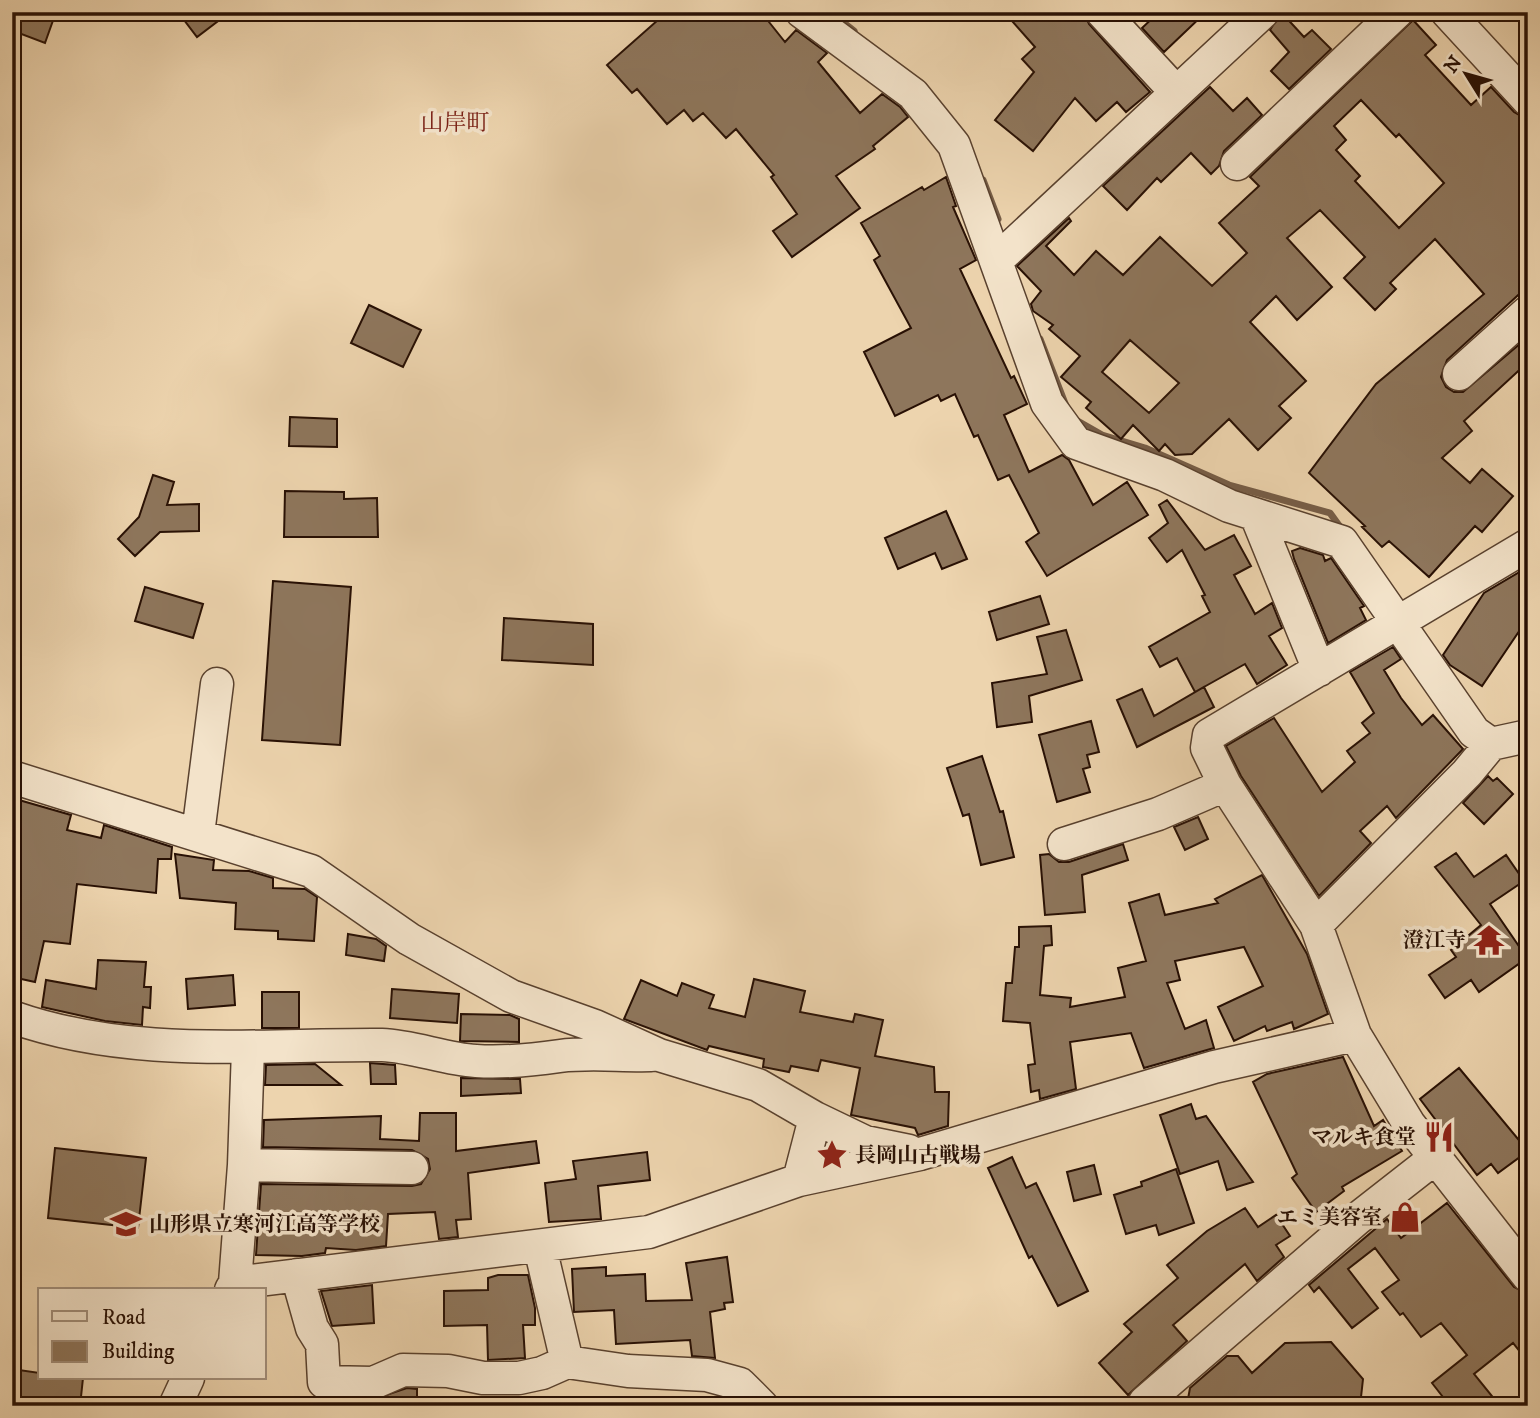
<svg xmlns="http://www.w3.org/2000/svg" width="1540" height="1418" viewBox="0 0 1540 1418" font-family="'IM FELL DW Pica','Noto Serif JP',serif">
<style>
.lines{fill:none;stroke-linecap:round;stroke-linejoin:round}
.stream{stroke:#765d47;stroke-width:7}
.building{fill:#8e765c;stroke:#281004;stroke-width:2;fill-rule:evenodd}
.minor-casing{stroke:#59412e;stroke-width:35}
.minor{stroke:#f3e3ca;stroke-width:32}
.labels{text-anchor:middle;stroke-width:7;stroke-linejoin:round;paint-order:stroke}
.poi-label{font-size:21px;font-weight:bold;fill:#281004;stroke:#f3e3ca;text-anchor:end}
.neighbourhood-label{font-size:23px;fill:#7a1f14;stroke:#f3e3ca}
</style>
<rect width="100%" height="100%" fill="#edd4ae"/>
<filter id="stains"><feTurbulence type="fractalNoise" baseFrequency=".00286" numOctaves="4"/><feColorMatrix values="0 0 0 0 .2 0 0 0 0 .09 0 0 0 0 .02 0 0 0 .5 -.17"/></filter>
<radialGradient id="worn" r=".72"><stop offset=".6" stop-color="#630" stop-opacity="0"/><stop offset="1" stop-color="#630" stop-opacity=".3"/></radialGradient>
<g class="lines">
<!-- stream -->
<path class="stream" d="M830,12L854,31
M983,180L998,219
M1040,339L1066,406
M1074,419L1102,435L1145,448L1229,485L1330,513L1343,531"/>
</g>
<!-- building -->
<path class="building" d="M24,12H56L45,43L16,32Z
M178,12H230L197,37Z
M667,12H761L785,42L796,30L827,53L818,62L860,113L882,94L900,107L908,117L873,146L875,149L836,176L860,208L792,257L773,231L797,214L771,177L774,175L736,129L726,138L703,113L693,121L684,110L667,124L637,89L632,93L607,65Z
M1004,12H1084L1089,24L1150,92L1126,112L1117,102L1096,121L1075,98L1033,151L995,120L1034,72L1022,59L1035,47Z
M1159,12H1206L1164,52L1142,28Z
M1281,12L1304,37L1312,30L1331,49L1289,89L1271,71L1289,52L1270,30Z
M1413,20L1436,45L1425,55L1471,105L1491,87L1514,112L1528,120V286L1447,360L1441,377L1446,387L1454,392H1463L1528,337V362L1464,421L1472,431L1442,458L1470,483L1482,469L1513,496L1482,532L1475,526L1429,577L1389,541L1382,547L1362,527L1365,526L1309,473L1376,384L1484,294L1435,239L1390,283L1396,289L1375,310L1344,278L1365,257L1320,210L1287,238L1332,287L1297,320L1276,296L1250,322L1306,381L1279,406L1291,418L1258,450L1229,419L1192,454L1175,455L1165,444L1159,451L1133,425L1121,439L1086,408L1091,402L1061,377L1080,356L1049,329L1053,325L1033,311L1031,304L1041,291L1017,266L1069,218L1071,221L1046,246L1074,275L1096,251L1123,275L1160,237L1212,286L1247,253L1219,223L1259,186L1250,177ZM1361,100L1396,137L1399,134L1444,183L1399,228L1355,181L1360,176L1336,150L1346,140L1334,126ZM1130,340L1179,383L1149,413L1102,372Z
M1210,87L1233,111L1247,98L1262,115L1224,151L1219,166L1211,174L1191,153L1161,182L1157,178L1127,210L1103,186Z
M946,177L956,206L953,207L976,260L960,269L1011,378L1014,376L1027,404L1004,415L1029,472L1062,455L1069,460L1093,505L1127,482L1148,515L1047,576L1026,542L1039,533L1009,475L998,480L978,435L974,437L955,394L941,401L938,395L895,416L864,352L911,328L874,260L880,256L861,223L922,187L924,190Z
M369,305L421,330L403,367L351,343Z
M290,417L337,419V447L289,446Z
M153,475L174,482L167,505L199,504V531L160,532L135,556L118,539L139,517Z
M285,491L344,492V499L377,498L378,537H284Z
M1167,500L1205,550L1234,535L1251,566L1234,575L1255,614L1272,603L1282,628L1269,636L1287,665L1257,684L1245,664L1195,692L1177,658L1160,667L1149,647L1210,612L1202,596L1205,595L1182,550L1167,562L1149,538L1168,523L1159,505Z
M946,511L967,559L942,569L935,553L898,569L885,538Z
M1300,548L1323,555L1325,561L1331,558L1364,606L1360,608L1366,620L1328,643L1294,559L1292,551Z
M1528,567V618L1482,686L1450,665L1443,655L1484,593Z
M273,581L351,587L340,745L262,740Z
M145,587L203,604L193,638L135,621Z
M1040,596L1049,624L997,640L989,612Z
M504,618L593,624V665L502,660Z
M1066,630L1082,680L1029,696L1032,722L997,727L992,683L1047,674L1037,637Z
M1393,647L1401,659L1384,670L1401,698L1422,725L1433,715L1463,749L1396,818L1387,806L1360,831L1371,843L1319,896L1241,776L1226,746L1274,718L1322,792L1355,762L1347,751L1370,733L1362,723L1374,713L1350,672Z
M1204,687L1214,707L1137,747L1117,700L1142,689L1154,716Z
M1091,721L1099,752L1087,755L1090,767L1083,769L1090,792L1057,802L1039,735Z
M982,756L1000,812L1003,811L1014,857L981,865L969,814L963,816L947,768Z
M1488,776L1493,781L1497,778L1513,794L1484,824L1463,803Z
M12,798L71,815L67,830L101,838L104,825L172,847L171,859H158L156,893L77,884L70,944L44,941L35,982L12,977Z
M1198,817L1208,839L1185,850L1174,827Z
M1123,844L1128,860L1082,875L1085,912L1045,915L1040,855L1049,854L1059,862H1069Z
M1456,853L1474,877L1506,855L1524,881L1490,904L1527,958L1479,992L1471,980L1445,998L1429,975L1456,957L1451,950L1481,925L1435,867Z
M175,854L214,860L213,870L249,871L273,878V888L305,889L317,897L314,941L278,939V931L235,929L236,903L180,898Z
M1262,875L1307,954L1328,1014L1294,1029L1292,1022L1267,1031L1265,1026L1234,1041L1218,1007L1263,986L1244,947L1175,961L1180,980L1167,983L1185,1029L1206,1020L1214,1048L1144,1068L1131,1033L1070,1042L1076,1089L1040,1099L1039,1090L1031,1092L1028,1065L1035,1064L1030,1023L1003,1021L1006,983H1012L1015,947H1019V927L1051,926L1052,945L1044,946L1040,995L1071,998L1070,1007L1125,997L1118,968L1146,961L1129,903L1159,894L1165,915L1218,903L1215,899Z
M348,934L376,939L386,946L384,961L346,955Z
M98,960L146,962L144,987H151L150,1008L143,1007L142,1025L105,1021L42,1007L46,980L96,989Z
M233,975L235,1005L188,1009L186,979Z
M754,979L805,991L800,1012L853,1022L855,1014L883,1020L875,1056L934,1067L935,1092H949L948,1126L918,1135L915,1128L851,1115L860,1068L821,1060L818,1071L791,1066L789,1072L763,1067L764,1059L709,1046L707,1050L624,1019L641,980L677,996L682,983L714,995L709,1008L745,1017Z
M392,989L459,994L457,1023L390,1018Z
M262,992H299V1028H262Z
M461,1014L510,1015L519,1019V1042L460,1041Z
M1343,1057L1374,1126L1383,1120L1402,1151L1342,1187L1344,1191L1316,1212L1292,1178L1297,1174L1253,1082L1267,1074Z
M370,1063L395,1065L396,1084H371Z
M315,1064L341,1085H265L266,1065Z
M1459,1068L1528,1151L1498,1173L1491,1164L1477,1175L1420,1099Z
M461,1078L520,1079L521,1093L461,1096Z
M1191,1104L1196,1119L1206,1116L1253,1182L1227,1190L1218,1161L1180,1174L1160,1115Z
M420,1113H456V1151L536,1141L539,1163L468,1173L471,1219L456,1220L458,1237L439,1239L435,1212L388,1214L386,1246L356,1250L326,1248L325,1253L302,1256L256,1255L261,1184L412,1186L421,1184L430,1169L428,1159L412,1150L263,1147L264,1120L381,1116L380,1139L419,1141Z
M55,1148L146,1158L138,1228L48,1218Z
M647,1152L650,1180L598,1186L601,1219L549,1222L545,1183L576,1179L573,1161Z
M1012,1157L1026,1188L1036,1183L1088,1291L1058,1306L1032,1256L1029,1258L988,1168Z
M1094,1165L1101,1194L1074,1201L1067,1172Z
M1176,1169L1194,1223L1159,1235L1156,1225L1126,1234L1114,1195L1142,1186L1141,1182Z
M1447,1203L1514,1287L1528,1294V1362L1513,1343L1474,1374L1500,1406H1450L1432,1383L1467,1355L1441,1323L1421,1337L1403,1313L1400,1315L1382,1292L1399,1280L1375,1248L1348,1269L1378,1308L1352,1328L1319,1287L1314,1292L1309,1285L1387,1219L1401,1238Z
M1245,1208L1258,1227L1276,1215L1290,1236L1276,1245L1284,1257L1257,1281L1245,1264L1173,1325L1187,1341L1128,1395L1099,1363L1132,1332L1124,1324L1178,1278L1167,1265L1207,1231Z
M727,1257L733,1302L724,1303L725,1309L710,1312L715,1358L692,1356L690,1340L616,1344L614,1310L574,1312L572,1269L606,1267V1276L645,1274L646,1301L692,1300L686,1263Z
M498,1275H528L535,1308V1325H523L525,1358L488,1360L487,1325L444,1326V1291L488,1290V1278Z
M372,1285L374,1323L332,1326L321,1291Z
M1331,1342L1363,1379L1360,1406H1193L1188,1399L1190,1388L1227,1356H1238L1252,1373L1285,1343Z
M12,1369L40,1373V1378H83L80,1406H12Z
M407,1388L417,1389V1406H368V1401Z"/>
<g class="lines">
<defs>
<path id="minor" d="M802,12L913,94L954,145L1047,403L1076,443L1165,475L1229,506L1342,542L1474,732L1491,744L1528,736
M1102,12L1176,92
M1447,12L1528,100
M1237,164L1397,12
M997,260L1263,12
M1459,374L1528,312
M1256,515L1319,670
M12,777L311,871L409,939L511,996L595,1026L659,1055L758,1085L815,1118L865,1142L909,1151
M198,834L217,684
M1064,844L1158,814L1225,785
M1316,925L1225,785L1207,748L1209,735L1528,545
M12,1017C131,1059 258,1044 382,1045C413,1046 444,1059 476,1061C505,1063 532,1060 560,1056C589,1052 622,1056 651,1055
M1355,1035L1316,925L1467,773L1491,744
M244,1165L412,1168
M799,1180L815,1118
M540,1247L567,1362L628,1371L707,1375L740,1384L762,1406
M297,1275L312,1328L322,1344L324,1382L373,1383L403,1370L448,1371L483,1378H519L542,1373L567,1362
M235,1283L244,1165L248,1049
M231,1290L235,1283L649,1232L799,1180L920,1154L1214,1067L1355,1035L1409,1124L1528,1276
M1145,1402L1357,1219L1435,1158
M175,1406L188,1378"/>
</defs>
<!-- minor casing -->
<use href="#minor" class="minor-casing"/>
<!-- minor -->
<use href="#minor" class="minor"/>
</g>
<!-- icons -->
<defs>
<symbol id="temple-bare" viewBox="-9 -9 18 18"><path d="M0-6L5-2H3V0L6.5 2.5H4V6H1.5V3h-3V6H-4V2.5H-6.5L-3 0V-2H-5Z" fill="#8f2418" stroke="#f3e3ca" stroke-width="2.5" paint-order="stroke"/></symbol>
<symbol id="restaurant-bare" viewBox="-9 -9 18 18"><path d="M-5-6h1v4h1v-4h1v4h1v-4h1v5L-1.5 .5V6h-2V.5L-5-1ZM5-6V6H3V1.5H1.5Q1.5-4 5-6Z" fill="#8f2418" stroke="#f3e3ca" stroke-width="2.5" paint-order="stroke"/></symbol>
<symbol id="sight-bare" viewBox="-9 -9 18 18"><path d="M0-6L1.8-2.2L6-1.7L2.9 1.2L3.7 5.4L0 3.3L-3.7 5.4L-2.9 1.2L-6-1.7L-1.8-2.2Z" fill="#8f2418" stroke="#f3e3ca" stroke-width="2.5" paint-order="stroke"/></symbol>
<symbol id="shop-bare" viewBox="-9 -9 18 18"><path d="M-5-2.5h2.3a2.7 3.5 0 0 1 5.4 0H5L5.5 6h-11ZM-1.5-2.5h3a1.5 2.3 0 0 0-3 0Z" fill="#8f2418" stroke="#f3e3ca" stroke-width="2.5" paint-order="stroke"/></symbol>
<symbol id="school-bare" viewBox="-9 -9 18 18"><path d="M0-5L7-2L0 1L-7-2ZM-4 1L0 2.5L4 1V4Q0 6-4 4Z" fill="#8f2418" stroke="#f3e3ca" stroke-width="2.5" paint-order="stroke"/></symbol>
</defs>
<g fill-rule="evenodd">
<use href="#temple-bare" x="1467" y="918" width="44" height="44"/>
<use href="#restaurant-bare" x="1417" y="1115" width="44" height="44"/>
<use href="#sight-bare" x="810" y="1133" width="44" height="44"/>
<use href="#shop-bare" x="1383" y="1195" width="44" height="44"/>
<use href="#school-bare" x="104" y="1202" width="44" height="44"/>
</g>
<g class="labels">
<!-- poi labels -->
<g class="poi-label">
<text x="1466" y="947">澄江寺</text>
<text x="1416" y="1144">マルキ食堂</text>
<text x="855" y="1162" text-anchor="start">長岡山古戦場</text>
<text x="1382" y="1224">エミ美容室</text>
<text x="149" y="1231" text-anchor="start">山形県立寒河江高等学校</text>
</g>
<!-- neighbourhood labels -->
<g class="neighbourhood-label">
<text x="455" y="130">山岸町</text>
</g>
</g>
<!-- margin -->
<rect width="1540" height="1418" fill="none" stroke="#edd4ae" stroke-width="42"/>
<rect x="14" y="14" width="1512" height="1390" fill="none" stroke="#281004" stroke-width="3.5"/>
<rect x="21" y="21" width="1498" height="1376" fill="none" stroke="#281004" stroke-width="2"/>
<!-- legend -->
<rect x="38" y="1288" width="228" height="91" fill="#f3e3ca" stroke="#a28f7b" stroke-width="2"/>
<rect x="52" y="1311" width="35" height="10" fill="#f3e3ca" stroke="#a28f7b" stroke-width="2"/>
<text x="102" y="1324" font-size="21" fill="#281004">Road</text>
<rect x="52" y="1341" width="35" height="21" fill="#8e765c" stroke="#a28f7b" stroke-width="2"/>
<text x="102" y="1358" font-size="21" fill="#281004">Building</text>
<!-- north arrow -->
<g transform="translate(1466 74) rotate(307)" stroke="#f3e3ca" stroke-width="5" paint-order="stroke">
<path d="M0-5L12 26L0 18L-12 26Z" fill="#281004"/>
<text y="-10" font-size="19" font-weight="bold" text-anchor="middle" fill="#281004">N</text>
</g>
<rect width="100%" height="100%" filter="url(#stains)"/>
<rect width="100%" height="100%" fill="url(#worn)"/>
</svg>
